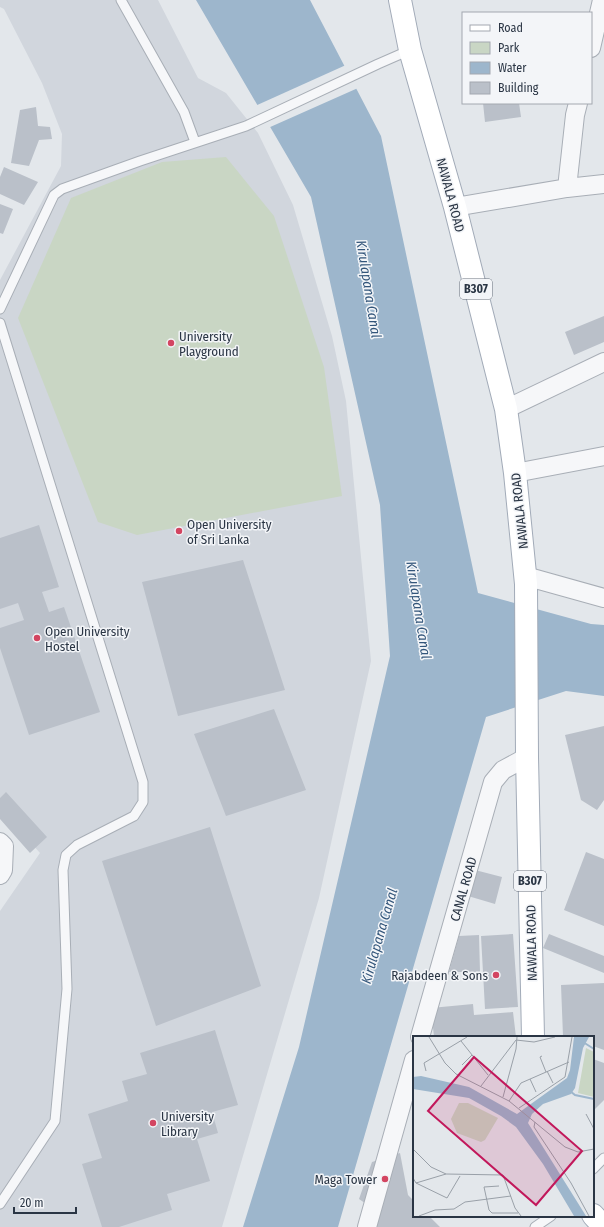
<svg xmlns="http://www.w3.org/2000/svg" width="604" height="1227" viewBox="0 0 604 1227" font-family="'Fira Sans Condensed',sans-serif">
<style>
.built{fill:#d1d6dd}
.green{fill:#c9d6c4}
.water{fill:#9db6cc}
.pier{fill:#e3e7eb}
.building{fill:#bac0c9}
.lines{fill:none;stroke-linecap:round;stroke-linejoin:round}
.lane-casing{stroke:#a8aeb6;stroke-width:11}
.street-casing{stroke:#a8aeb6;stroke-width:20}
.primary-casing{stroke:#a2abb8;stroke-width:24}
.lane{stroke:#f6f7f9;stroke-width:9}
.street{stroke:#f6f7f9;stroke-width:18}
.primary{stroke:#fff;stroke-width:22}
.poi-dot{fill:#d34561;stroke:#f3f5f8;stroke-width:1.5}
.labels{text-anchor:middle;stroke-width:3;stroke-linejoin:round;paint-order:stroke}
.shield{fill:#f3f5f8;stroke:#666f7a;stroke-width:1}
.shield-label{font-size:12px;font-weight:bold;fill:#2a3544}
.street-label{font-size:13px;fill:#2a3544;stroke:#f3f5f8}
.poi-label{font-size:13px;fill:#2a3544;stroke:#f3f5f8;text-anchor:start}
.water-label{font-size:14px;font-style:italic;fill:#32557a;stroke:#f3f5f8}
.inset-river{fill:none;stroke:#9db6cc;stroke-width:2}
.inset-road{fill:none;stroke:#99a0a8;stroke-width:1}
.view{fill:#c2185b;fill-opacity:0.15;stroke:#c2185b;stroke-width:2}
.inset-edge{fill:none;stroke:#2a3544;stroke-width:2}
</style>
<rect width="100%" height="100%" fill="#e3e7eb"/>
<!-- built -->
<path class="built" d="M0,0H158L198,78L226,93L258,133L293,205L332,336L346,401L371,661L319,898L222,1227H0V911L40,853L0,808V280L61,166L62,134L42,83L4,9L0,7Z"/>
<!-- green -->
<path class="green" d="M226,157L274,216L324,367L342,496L137,535L98,522L18,318L71,198L162,162Z"/>
<!-- water -->
<path class="water" d="M196,0H310L381,136L478,593L591,624L604,625V696L566,691L486,717L338,1227H243L299,1047L390,656L380,505L311,197Z"/>
<!-- pier -->
<path class="pier" d="M346,65L358,88L268,128L255,106Z"/>
<!-- building -->
<path class="building" d="M483,103H519L521,117L485,122Z
M36,107L38,126L50,127L52,139L39,140L29,166L11,163L20,110Z
M4,167L38,182L24,205L0,194V177Z
M0,204L13,209L3,234L0,233Z
M604,316V342L574,355L565,332Z
M39,525L59,587L42,592L49,612L64,607L100,712L29,735L0,648V628L24,620L18,603L0,609V538Z
M243,560L285,690L178,716L142,582Z
M274,709L306,790L226,816L194,734Z
M604,726V800L597,810L581,800L565,735Z
M6,792L47,837L30,853L0,819V798Z
M210,827L261,986L156,1026L102,861Z
M586,852L604,859V926L564,910Z
M475,870L502,877L495,904L468,896Z
M513,934L518,1007L485,1009L481,936Z
M549,934L604,956V973L543,948Z
M479,935L480,972H449L459,936Z
M604,983V1050L593,1046V1037L563,1036L561,985Z
M473,1004L474,1015L513,1012L516,1037H434L431,1008Z
M215,1030L238,1105L212,1112L218,1133L197,1139L210,1181L167,1194L172,1210L119,1227H102L82,1164L102,1158L88,1114L128,1101L122,1081L147,1074L140,1053Z
M593,1059L604,1063V1100L593,1111Z
M400,1153L408,1195L414,1201V1216H429L440,1227H361L378,1212L359,1199L372,1162Z"/>
<g class="lines">
<defs>
<path id="lane" d="M121,0L184,112L195,142
M0,309L54,195L62,189L140,161L246,126L378,64L410,50
M0,323L143,782V802L134,816L77,845L66,855L63,870L67,989L55,1121L0,1204
M593,1169L604,1158
M535,1227L551,1216"/>
<path id="street" d="M591,48L602,0
M567,188L575,115L578,103
M455,207L567,188L604,184
M506,409L604,362
M515,473L604,456
M525,576L604,598
M0,842L4,846L3,870L0,875
M420,1037L493,782L503,770L527,757
M367,1227L414,1060"/>
<path id="primary" d="M400,0L410,50L455,207L506,409L515,473L526,584L527,757L533,1037
M593,1215L604,1227"/>
</defs>
<!-- lane casing -->
<use href="#lane" class="lane-casing"/>
<!-- street casing -->
<use href="#street" class="street-casing"/>
<!-- primary casing -->
<use href="#primary" class="primary-casing"/>
<!-- lane -->
<use href="#lane" class="lane"/>
<!-- street -->
<use href="#street" class="street"/>
<!-- primary -->
<use href="#primary" class="primary"/>
</g>
<!-- markers -->
<g class="poi-dot">
<circle cx="171" cy="343" r="4"/>
<circle cx="179" cy="531" r="4"/>
<circle cx="37" cy="638" r="4"/>
<circle cx="496" cy="975" r="4"/>
<circle cx="153" cy="1123" r="4"/>
<circle cx="385" cy="1179" r="4"/>
</g>
<g class="labels">
<!-- shield labels -->
<g class="shield">
<rect x="460" y="279" width="32" height="20" rx="3"/>
<rect x="514" y="871" width="32" height="20" rx="3"/>
</g>
<g class="shield-label">
<text x="476" y="293">B307</text>
<text x="530" y="885">B307</text>
</g>
<!-- street labels -->
<g class="street-label">
<text transform="translate(451 195) rotate(75)" y="5">NAWALA ROAD</text>
<text transform="translate(519 511) rotate(-96)" y="5">NAWALA ROAD</text>
<text transform="translate(463 889) rotate(-74)" y="5">CANAL ROAD</text>
<text transform="translate(531 943) rotate(-91)" y="5">NAWALA ROAD</text>
</g>
<!-- poi labels -->
<g class="poi-label">
<text x="179" y="341">University<tspan x="179" dy="15">Playground</tspan></text>
<text x="187" y="529">Open University<tspan x="187" dy="15">of Sri Lanka</tspan></text>
<text x="45" y="636">Open University<tspan x="45" dy="15">Hostel</tspan></text>
<text x="488" y="980" text-anchor="end">Rajabdeen &amp; Sons</text>
<text x="161" y="1121">University<tspan x="161" dy="15">Library</tspan></text>
<text x="377" y="1184" text-anchor="end">Maga Tower</text>
</g>
<!-- water labels -->
<g class="water-label">
<text transform="translate(369 289) rotate(81)" y="5">Kirulapana Canal</text>
<text transform="translate(419 610) rotate(81)" y="5">Kirulapana Canal</text>
<text transform="translate(379 936) rotate(-74)" y="5">Kirulapana Canal</text>
</g>
</g>
<!-- overview -->
<g transform="translate(413 1036)">
<rect width="181" height="181" fill="#e3e7eb"/>
<path d="M173,12L181,16V61L165,57ZM46,67H55L85,82L72,104L68,106L44,97L38,83Z" fill="#c9d6c4"/>
<path d="M161,1H176L170,12L162,52L158,58L130,68L119,78L115,87L173,180H161L130,128L103,91L88,80L56,62L0,53V41L8,40L56,51L104,78L154,42L157,34Z" fill="#9db6cc"/>
<path class="inset-river" d="M170,6L181,13M157,55L162,59L181,63"/>
<path class="inset-road" d="M16,1L32,27L43,38L96,65L152,111L165,116L181,113M48,5L75,39M129,20L127,21L133,36M49,29L59,19M13,35L11,27L54,1M134,35L140,47M117,43L123,56M68,50L103,4L121,6L142,1M90,61L103,13L104,1M96,65L108,47L156,26M106,72L152,41L159,1M173,78L181,93M122,86L121,91L158,147L176,180M0,113L18,131L33,138L90,139L102,172L108,180M0,142L3,147L33,138M3,147L34,162L47,140M86,150L71,151L76,174L79,177H105M6,180L22,174L41,173L52,166L98,160"/>
<path class="view" d="M61,21L169,115L123,169L15,75Z"/>
<rect width="181" height="181" class="inset-edge"/>
</g>
<!-- legend -->
<rect x="462" y="12" width="130" height="92" fill="#f3f5f8" stroke="#a3a8b0"/>
<rect x="470" y="25" width="20" height="6" fill="#ffffff" stroke="#a3a8b0"/>
<text x="498" y="32" font-size="12" fill="#2a3544">Road</text>
<rect x="470" y="42" width="20" height="12" fill="#c9d6c4" stroke="#a3a8b0"/>
<text x="498" y="52" font-size="12" fill="#2a3544">Park</text>
<rect x="470" y="62" width="20" height="12" fill="#9db6cc" stroke="#a3a8b0"/>
<text x="498" y="72" font-size="12" fill="#2a3544">Water</text>
<rect x="470" y="82" width="20" height="12" fill="#bac0c9" stroke="#a3a8b0"/>
<text x="498" y="92" font-size="12" fill="#2a3544">Building</text>
<!-- scale -->
<path d="M14 1207v6h62v-6" fill="none" stroke="#2a3544" stroke-width="2"/>
<text x="20" y="1207" font-size="12" fill="#2a3544" stroke="#f3f5f8" stroke-width="3" paint-order="stroke">20 m</text>
</svg>
